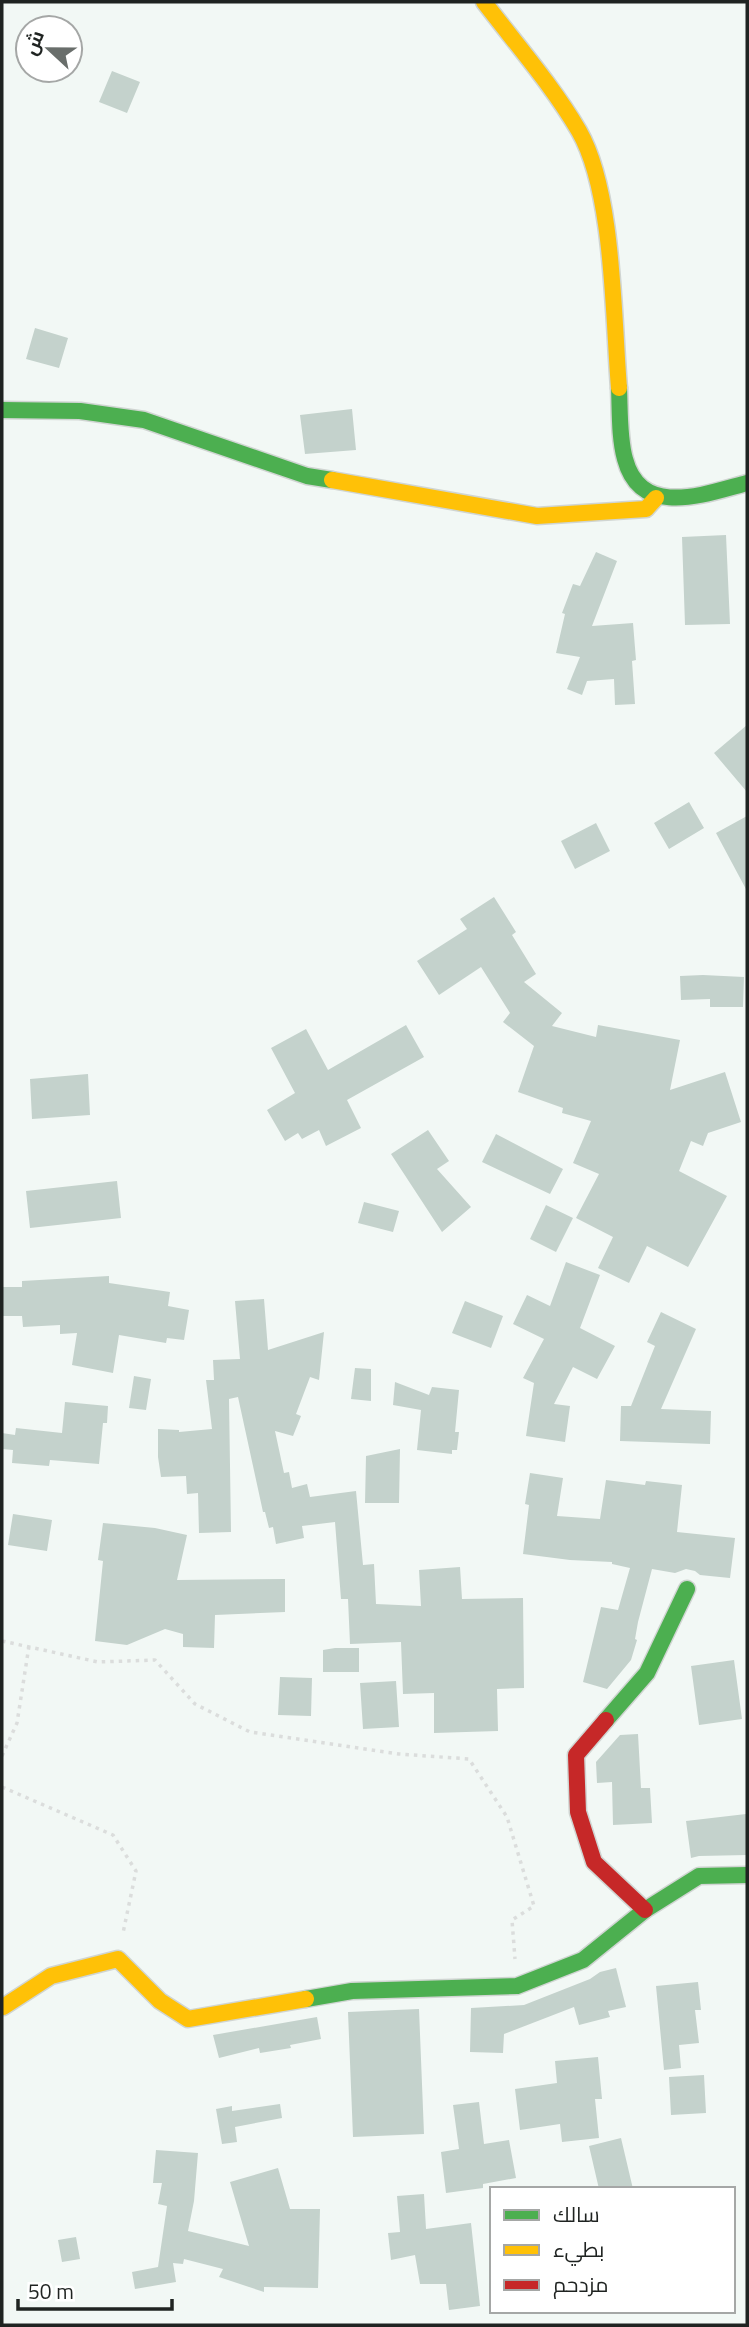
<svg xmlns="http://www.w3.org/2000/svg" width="749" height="2327" viewBox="0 0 749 2327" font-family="'Titillium Web',Cairo,sans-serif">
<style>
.building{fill:#c4d2cc}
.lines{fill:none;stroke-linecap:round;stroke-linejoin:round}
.fast-casing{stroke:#d0d5d2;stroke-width:19}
.slow-casing{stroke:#d0d5d2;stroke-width:19}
.jam-casing{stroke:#d0d5d2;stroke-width:19}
.path{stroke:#dbdddc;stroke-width:3.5;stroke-dasharray:3.5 5;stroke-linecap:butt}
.fast{stroke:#4caf50;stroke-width:16}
.slow{stroke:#ffc107;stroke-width:16}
.jam{stroke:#c62828;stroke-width:16}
</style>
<rect width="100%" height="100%" fill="#f2f8f5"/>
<!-- building -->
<path class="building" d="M112,71L140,82L127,113L99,102Z
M35,328L68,338L59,368L26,359Z
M352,409L356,450L305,454L300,415Z
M726,535L730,624L685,625L682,537Z
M596,552L617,561L592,626L633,623L636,660L632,661L635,704L615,705L614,679L587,681L582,695L567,689L580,657L556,653L565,614L562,613L573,584L580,586Z
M747,725V792L714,753Z
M689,802L704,828L669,849L654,823Z
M747,816V891L716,833Z
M596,823L610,851L575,869L561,841Z
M494,897L516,932L512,935L536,974L524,982L562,1013L552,1026L596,1037L598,1025L680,1040L670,1090L725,1072L741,1122L708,1133L703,1146L691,1141L679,1171L727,1196L688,1267L647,1246L629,1283L598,1268L613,1237L576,1218L599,1174L573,1163L591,1121L562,1113L563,1108L518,1092L534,1046L503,1022L510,1013L481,967L439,995L417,961L467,929L460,919Z
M703,975L744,977L743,1007H710V999L681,1000L680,976Z
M406,1025L424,1057L347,1100L361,1128L326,1146L319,1130L302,1139L298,1133L285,1141L267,1110L295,1093L271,1048L306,1029L328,1070Z
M88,1074L90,1115L32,1119L30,1079Z
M428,1130L449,1161L437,1169L471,1207L442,1232L391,1154Z
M496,1134L563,1169L550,1194L482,1162Z
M117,1181L121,1218L30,1228L26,1191Z
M364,1202L399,1211L393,1232L358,1223Z
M546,1205L573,1218L556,1252L530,1239Z
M566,1262L600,1275L580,1328L615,1346L597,1379L573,1367L554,1404L570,1406L565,1442L526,1436L534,1383L523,1378L544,1339L513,1324L527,1295L550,1306Z
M109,1276V1283L170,1292L168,1306L189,1310L184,1340L167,1338L166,1343L119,1335L113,1373L72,1365L77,1333L60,1334V1325L23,1327L22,1316H2V1287H22V1281Z
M264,1299L268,1350L324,1332L319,1380L310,1377L296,1414L301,1416L293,1436L275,1431L284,1473L289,1472L292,1488L307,1484L310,1497L356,1491L363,1565L374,1564L376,1604L421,1606L419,1570L460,1567L462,1599L523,1598L524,1688L497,1689L498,1731L434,1733V1693L403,1694L401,1642L350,1644L348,1599H341L335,1522L302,1526L304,1538L276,1544L273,1527L269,1528L265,1512H263L238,1397L229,1399L231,1532L199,1533L198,1493L187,1494L186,1476L161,1477L158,1457V1429L179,1430V1432L212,1429L206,1380H214L213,1360L240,1359L235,1301Z
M465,1301L503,1316L491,1348L452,1333Z
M661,1312L696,1329L661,1409L711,1411L710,1444L620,1441L621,1406H631L655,1346L647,1342Z
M355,1368L371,1369V1401L351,1399Z
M134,1376L151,1379L146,1410L129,1408Z
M395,1382L429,1395L432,1387L459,1390L455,1432H459L457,1450H452V1454L417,1450L421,1410L393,1405Z
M65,1402L108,1406L107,1423H103L99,1464L50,1460L49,1466L12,1463L13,1450L2,1449V1433L15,1435L16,1428L62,1433Z
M400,1449L399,1503H365L366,1456Z
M530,1473L563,1478L557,1516L600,1519L606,1480L645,1485L646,1481L682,1485L677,1532L735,1538L730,1578L700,1575L695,1571L686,1569L675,1573L652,1569L638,1622L635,1639L637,1640L631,1660L607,1689L583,1682L601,1607L618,1610L630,1568L612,1564V1562L570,1560L523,1554L529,1505L525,1504Z
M13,1514L52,1520L47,1551L8,1545Z
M103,1523L155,1528L187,1535L177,1580L285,1579V1612L215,1615L214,1648L183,1647V1634L165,1629L127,1645L95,1641L103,1561L98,1560Z
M335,1648H359V1672H323V1650Z
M734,1660L742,1719L699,1725L691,1666Z
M280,1677L312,1678L311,1716L278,1715Z
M396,1681L399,1727L363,1729L360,1683Z
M638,1734L641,1788H650L652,1823L613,1825L612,1782L597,1783L596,1762L620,1735Z
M746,1814L747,1855L699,1856L691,1858L686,1821Z
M616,1968L626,2007L608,2011L610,2017L579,2025L574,2007L504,2034L503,2053L470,2052L471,2008L524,2005L590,1979L600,1972Z
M698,1982L701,2010H695L699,2043L679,2045L681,2068L664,2070L656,1986Z
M419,2009L424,2134L353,2137L348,2012Z
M317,2017L321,2039L290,2045L291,2048L260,2053L259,2048L219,2058L213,2035Z
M598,2057L602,2099H595L599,2138L562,2142L560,2124L520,2130L515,2089L557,2083L555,2061Z
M704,2075L706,2113L671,2115L669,2077Z
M479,2102L484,2144L509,2140L516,2178L483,2184V2188L446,2193L441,2152L459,2149L453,2105Z
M280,2104L282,2118L235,2127L237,2142L222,2144L216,2109L232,2106V2111Z
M621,2138L633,2189H599L589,2146Z
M156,2150L198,2153L194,2201L188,2231L249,2246L230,2182L278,2168L290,2209H320L318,2288L264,2287V2292L219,2277L223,2269L184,2259L183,2264L173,2263L176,2282L135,2289L132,2272L158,2267L167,2206L158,2204L162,2183H153Z
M424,2194L426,2229L471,2223L480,2306L449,2310L446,2284H420L415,2255L391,2260L388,2233L400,2232L397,2196Z
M76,2237L80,2259L62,2262L58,2240Z"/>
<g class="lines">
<defs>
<path id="fast" d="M619,388C620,411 619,438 625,459C641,519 705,494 747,483
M2,410L80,411L144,420L307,476L332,480
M606,1720L647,1673L687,1589
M306,1999L352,1991L517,1986L583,1960L645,1910L699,1876L747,1875"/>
<path id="slow" d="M484,2C516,44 552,85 579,131C614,192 613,317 619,388
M332,480L537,516L646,509L656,498
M3,2007L51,1976L118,1959L160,2001L188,2019L306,1999"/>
<path id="jam" d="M606,1720L576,1755L578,1812L594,1862L645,1910"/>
</defs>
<!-- fast casing -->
<use href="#fast" class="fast-casing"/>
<!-- slow casing -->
<use href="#slow" class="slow-casing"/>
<!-- jam casing -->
<use href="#jam" class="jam-casing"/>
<!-- path -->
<path class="path" d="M2,1641L98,1662L155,1660L195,1704L250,1732L399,1754L469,1759L507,1817L534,1906L512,1920L515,1959
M2,1756L17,1723L29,1646
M2,1787L113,1835L136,1871L123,1933"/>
<!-- fast -->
<use href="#fast" class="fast"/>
<!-- slow -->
<use href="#slow" class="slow"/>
<!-- jam -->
<use href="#jam" class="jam"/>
</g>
<!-- border -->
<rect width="749" height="2327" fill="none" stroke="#1f2321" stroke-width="7"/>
<!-- legend -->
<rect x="490" y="2187" width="245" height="126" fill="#ffffff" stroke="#a5a7a6" stroke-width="2"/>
<rect x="504" y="2210" width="35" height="10" fill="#4caf50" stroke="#a5a7a6" stroke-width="2"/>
<text x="553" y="2222" font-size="21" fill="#1f2321">سالك</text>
<rect x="504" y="2245" width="35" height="10" fill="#ffc107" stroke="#a5a7a6" stroke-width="2"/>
<text x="553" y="2257" font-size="21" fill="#1f2321">بطيء</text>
<rect x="504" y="2280" width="35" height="10" fill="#c62828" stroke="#a5a7a6" stroke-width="2"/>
<text x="553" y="2292" font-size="21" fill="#1f2321">مزدحم</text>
<!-- north arrow -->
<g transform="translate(49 49) rotate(292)"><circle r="33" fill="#ffffff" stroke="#a5a7a6" stroke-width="2"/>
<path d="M0-5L12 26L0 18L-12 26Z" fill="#696e6b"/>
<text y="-10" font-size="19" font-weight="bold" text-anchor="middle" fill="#1f2321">ش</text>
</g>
<!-- scale -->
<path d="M18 2299v10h154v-10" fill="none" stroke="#1f2321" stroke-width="3.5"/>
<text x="28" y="2299" font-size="21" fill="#1f2321" stroke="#ffffff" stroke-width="5" paint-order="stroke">50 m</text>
</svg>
